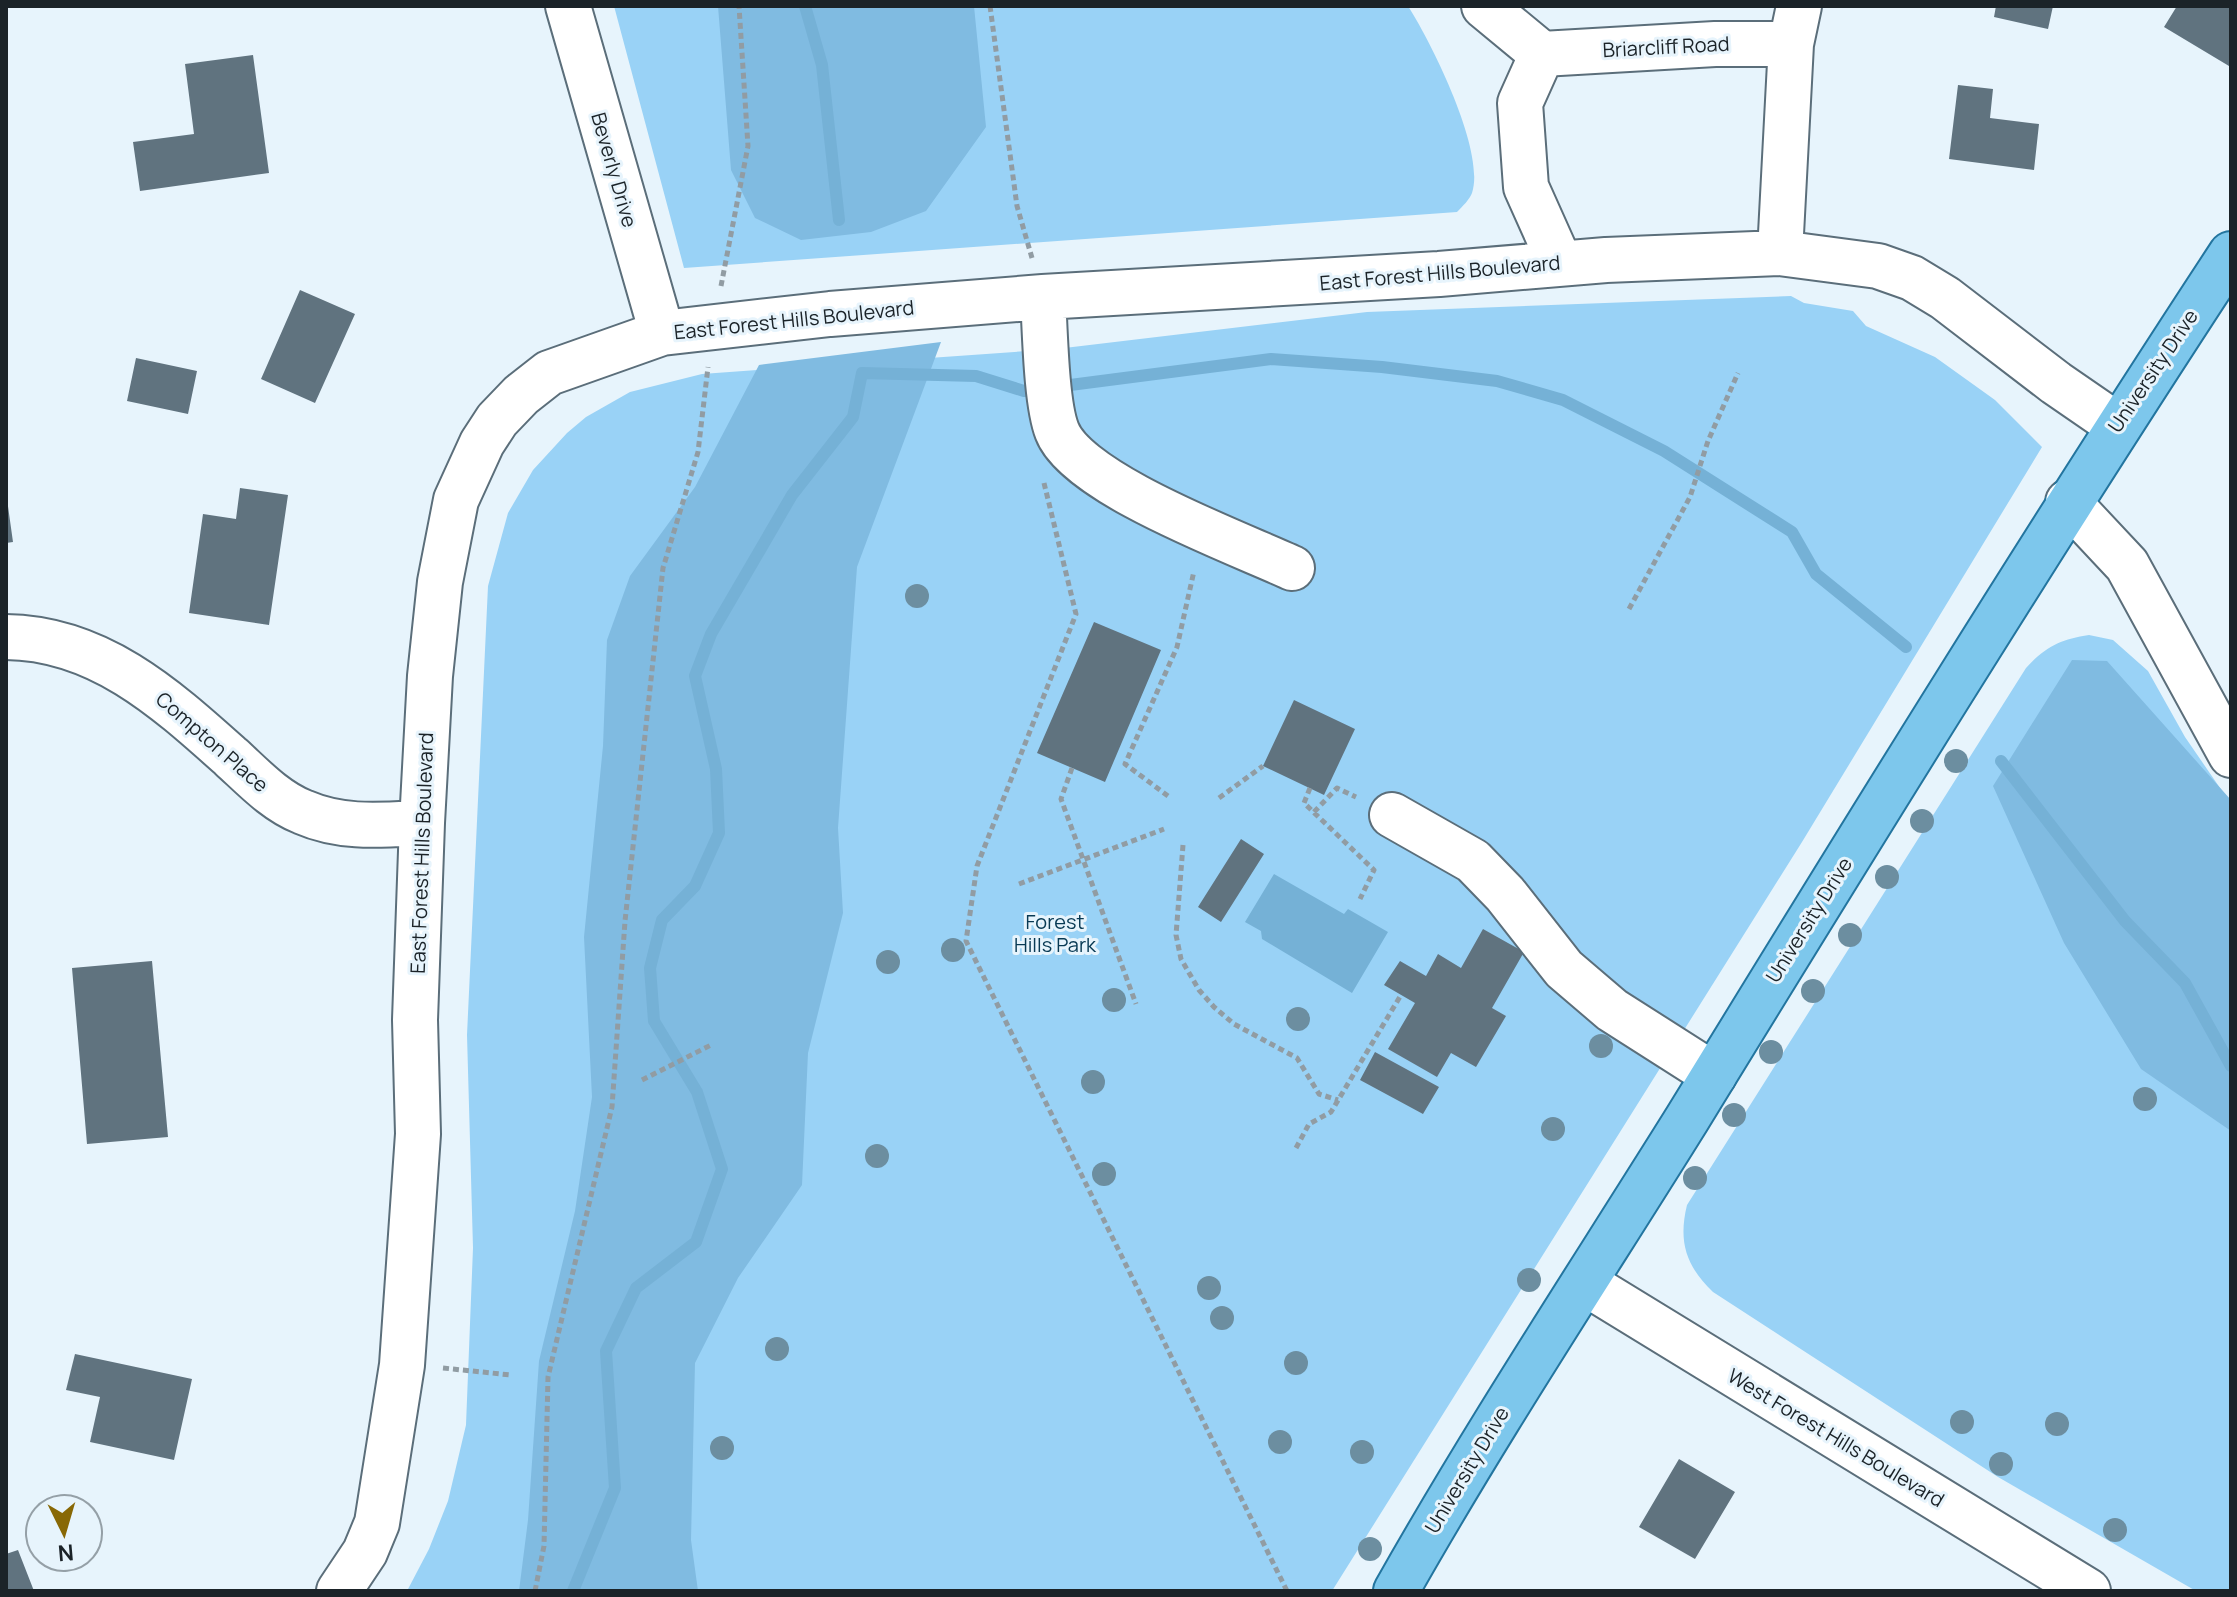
<svg xmlns="http://www.w3.org/2000/svg" width="2237" height="1597" viewBox="0 0 2237 1597" font-family="Manrope,sans-serif">
<style>
.green{fill:#99d2f6}
.forest{fill:#80bbe1}
.water{fill:#75b1d6}
.lines{fill:none;stroke-linecap:round;stroke-linejoin:round}
.stream{stroke:#75b1d6;stroke-width:12}
.building{fill:#60737f}
.minor-casing{stroke:#5b6e7a;stroke-width:48}
.major-casing{stroke:#23759f;stroke-width:48}
.path{stroke:#919ca3;stroke-width:5;stroke-dasharray:6 4;stroke-linecap:butt}
.minor{stroke:#fff;stroke-width:44}
.major{stroke:#7dc7ec;stroke-width:44}
.tree{fill:#6c8ea0}
.labels{text-anchor:middle;stroke-width:6;stroke-linejoin:round;paint-order:stroke}
.street-label{font-size:20px;fill:#1b2328;stroke:#e7f4fc}
.park-label{font-size:20px;fill:#083a54;stroke:#e7f4fc}
</style>
<rect width="100%" height="100%" fill="#e7f4fc"/>
<!-- green -->
<path class="green" d="M614,6H1408C1431,42 1486,151 1472,193C1470,199 1462,207 1457,212L684,268Z
M1791,296L1804,303L1853,311L1866,326L1935,357L1995,400L2042,447L1802,842L1332,1591H407L429,1549L448,1501L466,1425L473,1248L467,1035L488,586L508,513L533,470L567,433L586,417L630,392L702,374L1056,349L1367,312Z
M2089,635L2113,640L2148,671L2185,737L2231,804V1591H2196L1998,1477L1713,1292C1686,1266 1678,1242 1687,1205L2026,668C2045,647 2061,639 2089,635Z"/>
<!-- forest -->
<path class="forest" d="M718,6H974L986,127L926,211L871,232L801,240L755,218L731,170Z
M941,342L857,567L838,828L843,913L808,1053L802,1185L738,1278L695,1363L691,1540L698,1591H519L528,1520L539,1361L575,1211L592,1097L584,937L603,746L607,640L630,576L695,487L759,365Z
M2072,660L2107,661L2231,800V1131L2141,1069L2064,943L1993,786Z"/>
<!-- water -->
<path class="water" d="M1274,874L1344,914L1348,909L1388,932L1352,993L1262,939L1261,931L1245,922Z"/>
<g class="lines">
<!-- stream -->
<path class="stream" d="M805,6L822,65L839,220
M2001,761L2125,921L2185,983L2231,1066
M573,1591L615,1488L606,1351L636,1288L696,1242L722,1169L697,1092L654,1021L650,968L662,920L695,886L719,833L716,769L695,676L711,634L792,495L853,417L862,373L976,376L1024,391L1271,359L1382,367L1497,381L1563,400L1664,451L1792,532L1816,574L1906,647"/>
</g>
<!-- building -->
<path class="building" d="M1996,6H2053L2048,29L1994,17Z
M2177,6H2231L2229,66L2164,27Z
M253,55L269,173L140,191L133,142L194,134L185,64Z
M1958,85L1993,89L1990,118L2039,124L2034,170L1949,159Z
M300,290L355,314L315,403L261,379Z
M136,358L197,371L188,414L127,401Z
M240,488L288,495L269,625L189,613L203,514L236,519Z
M6,492L13,542L6,543Z
M1094,622L1161,650L1105,782L1037,753Z
M1294,700L1355,729L1324,795L1263,766Z
M1241,839L1264,854L1221,922L1198,907Z
M1483,929L1524,952L1492,1008L1506,1016L1476,1067L1451,1053L1437,1077L1388,1049L1415,1003L1384,985L1400,961L1426,976L1438,954L1461,968Z
M152,961L168,1137L87,1144L72,968Z
M1375,1052L1439,1087L1423,1114L1360,1080Z
M75,1354L192,1379L174,1460L90,1442L100,1397L66,1390Z
M1679,1459L1735,1492L1695,1559L1639,1527Z
M18,1550L34,1591H6V1554Z"/>
<g class="lines">
<defs>
<path id="minor" d="M568,6L662,333
M1484,6L1542,54
M1542,54L1715,44H1791
M1542,54L1520,103L1526,187L1560,263
M1780,253L1791,44L1799,6
M1043,297C1045,330 1046,403 1057,431C1077,484 1238,543 1292,568
M2068,502L2127,565L2231,755
M6,637C99,638 165,698 231,757C253,777 275,801 303,812C342,829 381,825 422,823
M1392,815L1473,861L1505,894L1564,969L1612,1010L1714,1075
M1585,1283L2088,1591
M339,1591L365,1552L377,1523L402,1365L418,1134L415,1020L422,823L430,676L440,582L456,500L482,443L497,420L521,395L549,373L662,333L830,314L1043,297L1439,274L1606,260L1780,253L1878,266L1912,278L1945,298L2056,383L2117,425"/>
<path id="major" d="M1396,1591C1487,1430 1589,1276 1687,1119C1865,829 2044,539 2231,254"/>
</defs>
<!-- minor casing -->
<use href="#minor" class="minor-casing"/>
<!-- major casing -->
<use href="#major" class="major-casing"/>
<!-- path -->
<path class="path" d="M990,6L1017,206L1032,258
M721,286L748,146L739,6
M1044,483L1076,614L977,866L966,941L1287,1591
M1629,609L1690,497L1708,441L1738,373
M1072,768L1061,799L1136,1004
M1310,788L1304,803L1374,870L1360,899
M1168,796L1125,764L1177,647L1194,571
M1219,798L1263,766
M1314,812L1337,788L1356,797
M1183,845L1176,935L1181,959L1199,990L1214,1007L1234,1024L1297,1058L1319,1094L1338,1100
M1019,884L1164,829
M642,1080L711,1045
M1296,1148L1309,1124L1331,1112L1401,995
M443,1368L511,1375
M535,1591L544,1546L548,1377L612,1107L625,921L663,568L698,452L708,367"/>
<!-- minor -->
<use href="#minor" class="minor"/>
<!-- major -->
<use href="#major" class="major"/>
</g>
<!-- trees -->
<g class="tree">
<circle cx="917" cy="596" r="12"/>
<circle cx="1956" cy="761" r="12"/>
<circle cx="1922" cy="821" r="12"/>
<circle cx="1887" cy="877" r="12"/>
<circle cx="1850" cy="935" r="12"/>
<circle cx="953" cy="950" r="12"/>
<circle cx="888" cy="962" r="12"/>
<circle cx="1813" cy="991" r="12"/>
<circle cx="1114" cy="1000" r="12"/>
<circle cx="1298" cy="1019" r="12"/>
<circle cx="1601" cy="1046" r="12"/>
<circle cx="1771" cy="1052" r="12"/>
<circle cx="1093" cy="1082" r="12"/>
<circle cx="2145" cy="1099" r="12"/>
<circle cx="1734" cy="1115" r="12"/>
<circle cx="1553" cy="1129" r="12"/>
<circle cx="877" cy="1156" r="12"/>
<circle cx="1104" cy="1174" r="12"/>
<circle cx="1695" cy="1178" r="12"/>
<circle cx="1529" cy="1280" r="12"/>
<circle cx="1209" cy="1288" r="12"/>
<circle cx="1222" cy="1318" r="12"/>
<circle cx="777" cy="1349" r="12"/>
<circle cx="1296" cy="1363" r="12"/>
<circle cx="1962" cy="1422" r="12"/>
<circle cx="2057" cy="1424" r="12"/>
<circle cx="1280" cy="1442" r="12"/>
<circle cx="722" cy="1448" r="12"/>
<circle cx="1362" cy="1452" r="12"/>
<circle cx="2001" cy="1464" r="12"/>
<circle cx="2115" cy="1530" r="12"/>
<circle cx="1370" cy="1549" r="12"/>
</g>
<g class="labels">
<!-- street labels -->
<g class="street-label">
<text transform="translate(1666 47) rotate(-3)" y="7">Briarcliff Road</text>
<text transform="translate(614 170) rotate(74)" y="7">Beverly Drive</text>
<text transform="translate(1440 273) rotate(-5)" y="7">East Forest Hills Boulevard</text>
<text transform="translate(794 320) rotate(-6)" y="7">East Forest Hills Boulevard</text>
<text transform="translate(2153 371) rotate(-56)" y="7">University Drive</text>
<text transform="translate(212 742) rotate(41)" y="7">Compton Place</text>
<text transform="translate(422 853) rotate(-88)" y="7">East Forest Hills Boulevard</text>
<text transform="translate(1809 920) rotate(-58)" y="7">University Drive</text>
<text transform="translate(1836 1438) rotate(31)" y="7">West Forest Hills Boulevard</text>
<text transform="translate(1467 1470) rotate(-59)" y="7">University Drive</text>
</g>
<!-- park labels -->
<g class="park-label">
<text x="1055" y="929">Forest<tspan x="1055" dy="23">Hills Park</tspan></text>
</g>
</g>
<!-- border -->
<rect width="2237" height="1597" fill="none" stroke="#1b2328" stroke-width="16"/>
<!-- north arrow -->
<g transform="translate(64 1533) rotate(175)"><circle r="38" fill="#e7f4fc" stroke="#95a0a7" stroke-width="2"/>
<path d="M0-6L14 30L0 20L-14 30Z" fill="#886805"/>
<text y="-12" font-size="22" font-weight="bold" text-anchor="middle" fill="#1b2328">N</text>
</g>
</svg>
